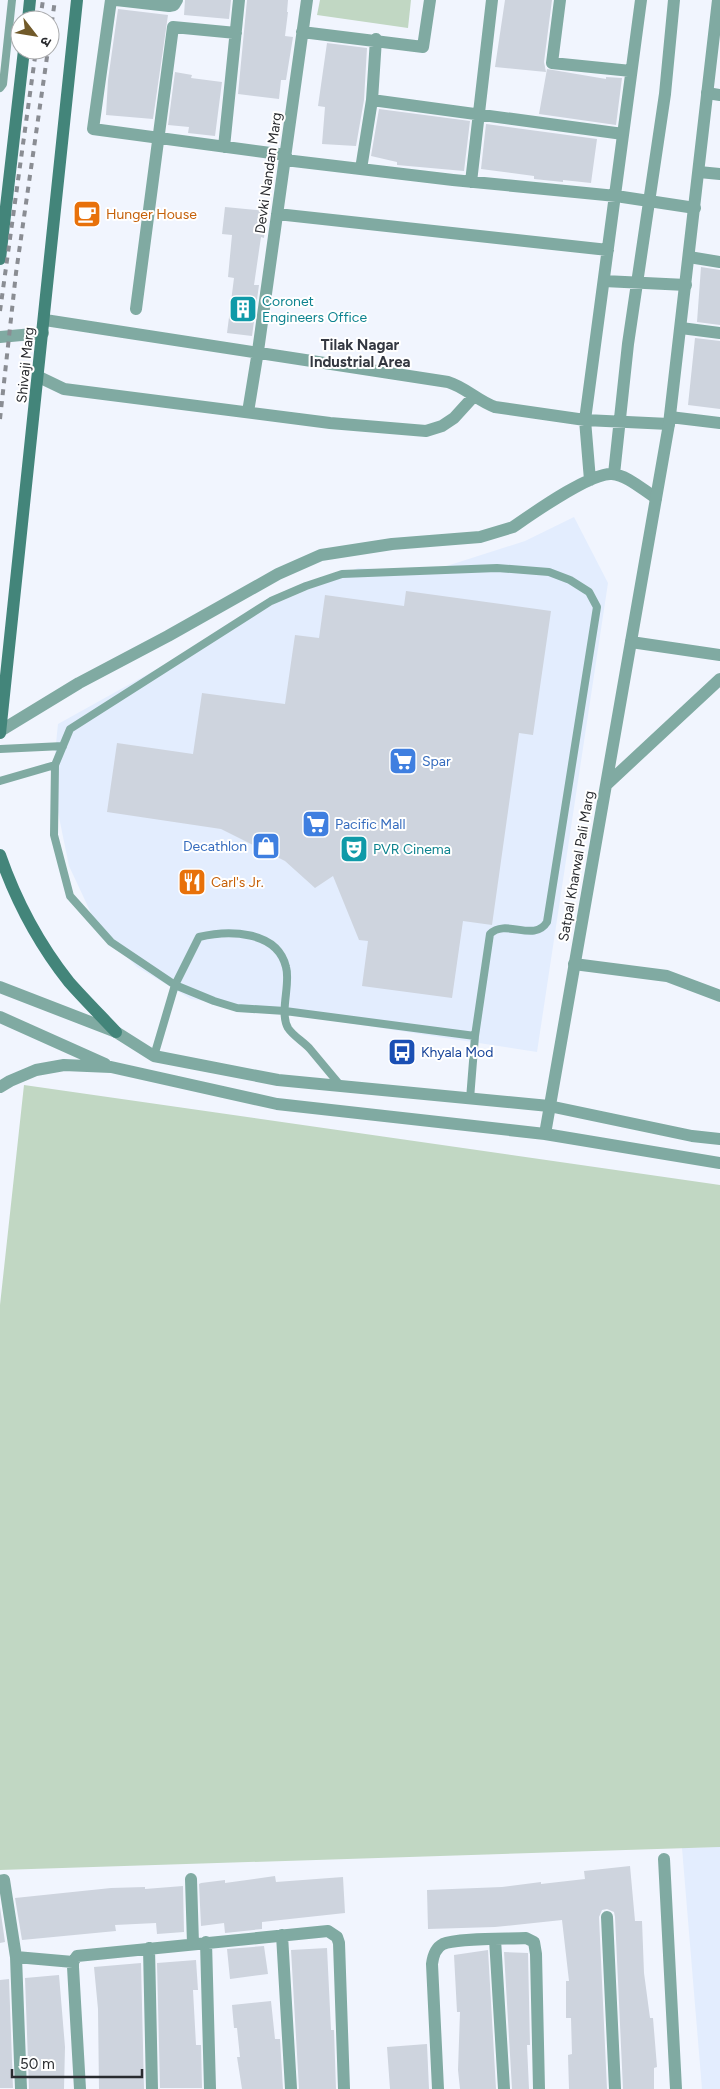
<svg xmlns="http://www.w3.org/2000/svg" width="720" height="2089" viewBox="0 0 720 2089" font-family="Figtree,'Noto Sans Devanagari',sans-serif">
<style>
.built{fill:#e3edfe}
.green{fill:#c1d7c3}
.building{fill:#ced4de}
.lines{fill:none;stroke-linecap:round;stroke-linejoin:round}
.service{stroke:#80aaa2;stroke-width:8}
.minor{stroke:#80aaa2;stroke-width:12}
.tertiary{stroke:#80aaa2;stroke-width:12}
.secondary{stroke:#43857a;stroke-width:12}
.rail{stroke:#8a8d93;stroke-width:4;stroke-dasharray:6 6;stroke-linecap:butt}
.labels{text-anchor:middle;stroke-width:4;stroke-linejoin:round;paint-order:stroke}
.street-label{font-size:14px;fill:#292b2f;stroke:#fff}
.food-label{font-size:14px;fill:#c56008;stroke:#fff;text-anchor:start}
.culture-label{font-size:14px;fill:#0d838f;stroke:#fff;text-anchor:start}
.shop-label{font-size:14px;fill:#366cbe;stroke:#fff;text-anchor:start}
.transit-label{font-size:14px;fill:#164399;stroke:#fff;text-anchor:start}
.neighbourhood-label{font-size:15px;font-weight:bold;fill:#343841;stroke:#fff}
</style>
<rect width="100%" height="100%" fill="#f1f5fe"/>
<!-- built -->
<path class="built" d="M574,517L608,583L537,1052L191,999L137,967L98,928L69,866L52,783L58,724L272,605L358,568L428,572L525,541Z
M720,1847V2089H702L682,1848Z"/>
<!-- green -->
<path class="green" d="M320,0H411L408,28L317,15Z
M24,1085L720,1185V1847L0,1870V1305Z"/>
<!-- building -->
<path class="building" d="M185,0H231L229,19L184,15Z
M247,0H288L287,12H288L285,36L293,37L286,80H281L279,99L238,94Z
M505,0H552L544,62L546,72L495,67Z
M118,9L168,15L153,119L106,115L108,80Z
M327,43L367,48L364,100L356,146L322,144L325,107L318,106Z
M547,69L606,79V77L622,78L616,125L539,114Z
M175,72L192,75L191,78L222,82L215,136L188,133L189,127L168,125Z
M379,109L470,121L464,171L397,165V162L371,156Z
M486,124L597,139L591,183L563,180V182L534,179V176L481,169Z
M225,207L266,211L264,238L261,237L254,285H259L252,336L227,333L234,278L228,277L232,235L222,234Z
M701,267L720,270V325L697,322Z
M695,338L720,341V409L688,405Z
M406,591L551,611L533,735L519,733L492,925L463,921L452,998L362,986L368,941L359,940L333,876L315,888L285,861L221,829L107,812L117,743L193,754L202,693L285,704L295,635L319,638L325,595L404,606Z
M630,1866L635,1921H642L644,1973L650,2018H653L657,2067L654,2068V2089H623L615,1917L614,1912L607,1909L602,1910L599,1917L607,2089H569L568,2055L572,2054L571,2018H566V1981H569L562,1920L495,1927L428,1929L427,1890L502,1887L541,1882V1884L585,1879L584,1871Z
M275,1876L276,1882L343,1877L345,1913L262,1922V1929L225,1933L224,1923L201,1926L199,1884L201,1883L225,1880V1883Z
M183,1886L184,1932L157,1934L156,1923L115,1925L116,1931L22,1940L15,1898L111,1888L145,1887V1889Z
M0,1907L5,1942L0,1943Z
M264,1946L268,1974L230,1979L227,1949Z
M327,1948L331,2030H334L336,2089H299L291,1950Z
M488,1950L496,2089H460L458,2070L460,2012H457L454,1955Z
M504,1952L528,1953L530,2045H527L529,2089H512Z
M196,1960L198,1990H193L196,2045H201L202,2088H160L157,1963Z
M141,1963L144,2089H99L98,2009L94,1967Z
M59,1975L65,2047L64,2089H29L25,1978Z
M9,1979L13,2088H0V1980Z
M271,2001L275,2039H280L283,2089H242L237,2057H240L237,2028H234L232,2005Z
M427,2044L429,2089H390L387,2047Z"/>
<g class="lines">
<!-- service -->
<path class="service" d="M0,88L3,84L12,0
M0,749L63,746
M0,781L55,765
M154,1056L175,985L199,937C228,930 277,930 286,967C291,984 279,1012 288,1028C293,1036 304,1042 310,1049C320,1061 330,1073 340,1085
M470,1099L475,1036L490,934C506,918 534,943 547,922L597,607L589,592L570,580L549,572L497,568L342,574L306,586L271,601L70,729L55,765L54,835L70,896L111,942L175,985L214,1001L237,1008L285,1011L475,1036"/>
<!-- minor -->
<path class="minor" d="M111,0L93,129L286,155
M116,0L169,6L174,5L177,0
M560,0L552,63L631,71
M302,32L423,47L430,0
M707,93L720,95
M372,100L623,134
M224,147L239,0
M285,160L453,180L616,196L695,208
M361,169L372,100L376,39
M699,172L720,174
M471,182L492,0
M277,214L608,250
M689,257L720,262
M604,281L686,285
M136,309L173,27L236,33
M45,320L448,382C465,387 478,401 495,407L585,420L669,424
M681,328L720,333
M0,337L43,333
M39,377L64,389L330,423L426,431L442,426L454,418L474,396
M248,412L258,351L307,0
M670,417L720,423
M614,474L628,344L665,94L674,0
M590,480L585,420L641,0
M631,642L720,655
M0,731L79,683L168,636L278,574L321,555L392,544L480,537L513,527C532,514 591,472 612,474C627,475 643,490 656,498
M574,964L667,976L720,996
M664,1859L676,2089
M191,1879L193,1944
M0,1881L4,1880L16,1957L73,1962
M607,1917L615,2089
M282,1935L291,2089
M495,1939L504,2089
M206,1942L210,2089
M149,1948L152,2089
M16,1957L21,2089
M80,2089L73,1967V1962L77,1956L328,1931L337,1937L339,1943L344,2089
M438,2089L432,1964C433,1956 435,1948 443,1944C456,1938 508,1939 526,1938L534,1942L536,1954L539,2089"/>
<!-- tertiary -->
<path class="tertiary" d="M606,785L720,679
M0,987L116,1032L154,1056L278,1080L549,1106L692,1136L720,1139
M0,1017L105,1064
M0,1087L10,1081L36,1070L64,1065L111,1067L277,1104L545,1134L720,1163
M545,1134L669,424L718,0"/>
<!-- secondary -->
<path class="secondary" d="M28,20L30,0
M0,259L24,50
M0,733L77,0
M0,855C16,901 39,944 69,982C84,999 101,1016 116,1032"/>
<!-- rail -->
<path class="rail" d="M40,20L43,0
M50,35L55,0
M0,311L36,50
M0,419L16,273L48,50"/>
</g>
<!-- icons -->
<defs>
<symbol id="cafe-square" viewBox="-11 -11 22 22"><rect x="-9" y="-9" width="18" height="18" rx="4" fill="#e8710a" stroke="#fff"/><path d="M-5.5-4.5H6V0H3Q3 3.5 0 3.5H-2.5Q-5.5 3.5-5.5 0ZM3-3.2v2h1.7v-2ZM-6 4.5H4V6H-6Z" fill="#fff"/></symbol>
<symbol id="building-square" viewBox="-11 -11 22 22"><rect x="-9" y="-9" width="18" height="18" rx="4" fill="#0f9aa8" stroke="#fff"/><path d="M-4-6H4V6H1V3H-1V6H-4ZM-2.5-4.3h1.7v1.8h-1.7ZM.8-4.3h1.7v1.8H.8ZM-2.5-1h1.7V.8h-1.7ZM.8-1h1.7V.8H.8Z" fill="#fff"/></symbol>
<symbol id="supermarket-square" viewBox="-11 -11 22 22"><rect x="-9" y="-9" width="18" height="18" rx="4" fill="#3f7fe0" stroke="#fff"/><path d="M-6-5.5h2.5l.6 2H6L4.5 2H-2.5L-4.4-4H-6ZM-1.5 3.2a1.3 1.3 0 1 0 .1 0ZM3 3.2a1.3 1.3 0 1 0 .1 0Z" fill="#fff"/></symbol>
<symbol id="shop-square" viewBox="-11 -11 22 22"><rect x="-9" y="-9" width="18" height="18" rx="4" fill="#3f7fe0" stroke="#fff"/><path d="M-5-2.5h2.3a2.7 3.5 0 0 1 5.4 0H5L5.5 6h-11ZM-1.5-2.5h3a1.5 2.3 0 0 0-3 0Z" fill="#fff"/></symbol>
<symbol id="theatre-square" viewBox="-11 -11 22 22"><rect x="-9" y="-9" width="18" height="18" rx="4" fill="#0f9aa8" stroke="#fff"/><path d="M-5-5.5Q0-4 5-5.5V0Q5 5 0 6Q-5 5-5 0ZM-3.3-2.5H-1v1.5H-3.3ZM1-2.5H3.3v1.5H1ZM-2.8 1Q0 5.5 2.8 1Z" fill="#fff"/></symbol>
<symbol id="restaurant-square" viewBox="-11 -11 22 22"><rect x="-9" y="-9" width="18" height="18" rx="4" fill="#e8710a" stroke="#fff"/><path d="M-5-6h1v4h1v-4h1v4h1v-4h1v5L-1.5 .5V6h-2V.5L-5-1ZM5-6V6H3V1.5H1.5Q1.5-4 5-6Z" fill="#fff"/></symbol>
<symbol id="bus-square" viewBox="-11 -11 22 22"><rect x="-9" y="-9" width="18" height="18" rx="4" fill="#1a4fb4" stroke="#fff"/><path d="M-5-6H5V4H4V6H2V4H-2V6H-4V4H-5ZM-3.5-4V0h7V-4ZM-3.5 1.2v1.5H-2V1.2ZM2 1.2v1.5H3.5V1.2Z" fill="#fff"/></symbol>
</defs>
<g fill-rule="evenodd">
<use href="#cafe-square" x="71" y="198" width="32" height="32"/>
<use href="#building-square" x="227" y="293" width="32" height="32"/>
<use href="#supermarket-square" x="387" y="745" width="32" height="32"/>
<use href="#supermarket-square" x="300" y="808" width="32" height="32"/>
<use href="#shop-square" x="250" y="830" width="32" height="32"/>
<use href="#theatre-square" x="338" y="833" width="32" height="32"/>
<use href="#restaurant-square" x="176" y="866" width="32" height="32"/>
<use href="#bus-square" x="386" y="1036" width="32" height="32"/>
</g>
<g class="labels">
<!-- street labels -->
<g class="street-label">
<text transform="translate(268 173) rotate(-82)" y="5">Devki Nandan Marg</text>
<text transform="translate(25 365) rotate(-84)" y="5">Shivaji Marg</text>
<text transform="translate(576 866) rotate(-80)" y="5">Satpal Kharwal Pali Marg</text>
</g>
<!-- food labels -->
<g class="food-label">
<text x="106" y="219">Hunger House</text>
<text x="211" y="887">Carl's Jr.</text>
</g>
<!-- culture labels -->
<g class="culture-label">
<text x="262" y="306">Coronet<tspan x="262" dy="16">Engineers Office</tspan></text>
<text x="373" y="854">PVR Cinema</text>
</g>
<!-- shop labels -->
<g class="shop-label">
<text x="422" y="766">Spar</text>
<text x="335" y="829">Pacific Mall</text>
<text x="247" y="851" text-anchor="end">Decathlon</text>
</g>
<!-- transit labels -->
<g class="transit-label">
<text x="421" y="1057">Khyala Mod</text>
</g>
<!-- neighbourhood labels -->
<g class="neighbourhood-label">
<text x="360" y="350">Tilak Nagar<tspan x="360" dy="17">Industrial Area</tspan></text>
</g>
</g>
<!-- north arrow -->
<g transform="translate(35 35) rotate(121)"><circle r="24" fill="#ffffff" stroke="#a9aaac"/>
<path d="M0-4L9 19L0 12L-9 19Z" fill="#715a2a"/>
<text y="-8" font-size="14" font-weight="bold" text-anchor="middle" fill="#292b2f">उ</text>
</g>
<!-- scale -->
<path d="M12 2069v8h130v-8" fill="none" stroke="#292b2f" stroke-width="2.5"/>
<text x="20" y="2069" font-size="15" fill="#292b2f" stroke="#ffffff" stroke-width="4" paint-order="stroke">50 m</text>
</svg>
